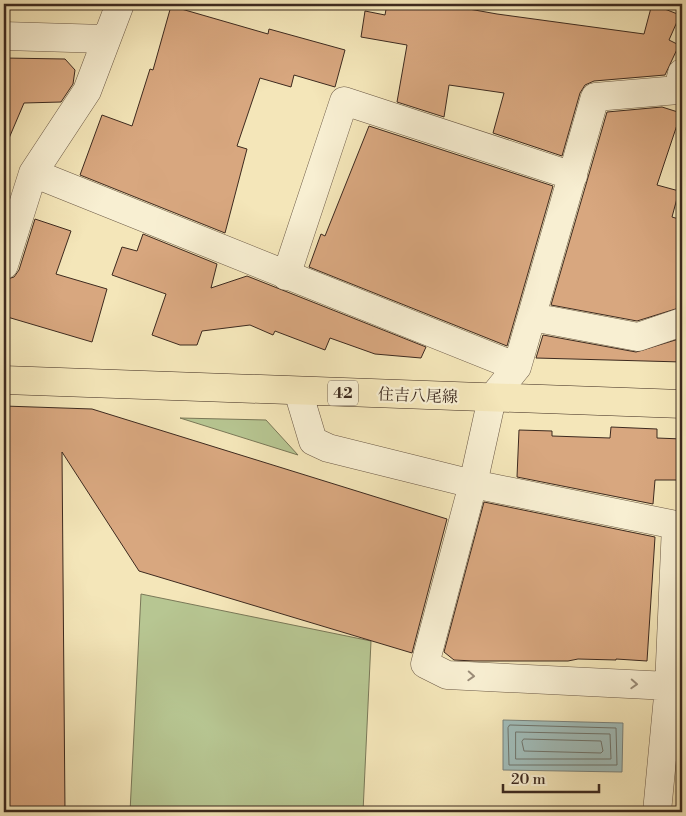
<svg xmlns="http://www.w3.org/2000/svg" width="686" height="816" viewBox="0 0 686 816" font-family="'Libre Bodoni','Noto Serif JP',serif">
<style>
.green{fill:#b7c692;stroke:#7a7858}
.water{fill:#a1bdba;stroke:#79827c}
.lines{fill:none;stroke-linecap:round;stroke-linejoin:round}
.shore{stroke:#6f746c;stroke-width:1}
.building{fill:#d8a77f;stroke:#3d2a1f}
.minor-casing{stroke:#6b5946;stroke-width:29}
.major-casing{stroke:#3d2a1f;stroke-width:29}
.minor{stroke:#f8efd2;stroke-width:28}
.major{stroke:#f4e6b9;stroke-width:28}
.oneway{stroke:#9a8c78}
.labels{text-anchor:middle;stroke-width:4.5;stroke-linejoin:round;paint-order:stroke}
.shield{fill:#f8efd2;stroke:#756555;stroke-width:1}
.shield-label{font-size:15px;font-weight:bold;fill:#3d2a1f}
.street-label{font-size:16px;fill:#3d2a1f;stroke:#f8efd2}
</style>
<rect width="100%" height="100%" fill="#f4e6b9"/>
<filter id="stains"><feTurbulence type="fractalNoise" baseFrequency=".004" numOctaves="4"/><feColorMatrix values="0 0 0 0 .2 0 0 0 0 .09 0 0 0 0 .02 0 0 0 .5 -.17"/></filter>
<radialGradient id="worn" r=".72"><stop offset=".6" stop-color="#630" stop-opacity="0"/><stop offset="1" stop-color="#630" stop-opacity=".3"/></radialGradient>
<!-- green -->
<path class="green" d="M180,418L266,420L298,455Z
M141,594L371,641L363,812H130Z"/>
<!-- water -->
<path class="water" d="M503,720L623,723L622,772L503,770Z"/>
<g class="lines">
<!-- shore -->
<path class="shore" d="M510,725L616,728L617,765H509L508,728Z
M516,732L610,734L611,759H516Z
M524,739L601,741L603,751L601,753L524,751L522,742Z"/>
</g>
<!-- building -->
<path class="building" d="M387,4H441L497,14L644,34L652,4L680,15L669,40L679,45L665,75L594,81L585,85L580,93L562,156L493,133L504,93L449,85L444,117L397,102L407,45L361,37L365,11L385,15Z
M171,6L268,34L269,29L345,50L335,87L294,75L291,87L260,78L237,146L247,149L225,233L80,175L102,115L132,126L150,69L153,70Z
M4,58L65,59L75,70L73,84L61,102L24,103L4,150Z
M662,107L681,113L657,185L679,191L672,217L682,220V307L637,321L551,305L607,112Z
M369,126L553,186L507,346L309,267L321,234L325,236Z
M35,219L71,231L56,274L107,289L92,342L4,316V280L14,277L19,270Z
M143,234L217,264L211,288L247,276L426,347L421,358L375,354L330,338L325,350L275,331L273,335L250,325L202,331L197,345H180L152,335L166,294L112,275L122,247L137,251Z
M543,335L636,352L682,338V362L536,358Z
M4,406L92,409L447,519L412,653L139,571L62,452L65,812H8L4,774Z
M611,427L657,429V438L682,439V480H655L653,504L517,477L519,430L552,431V436L610,438Z
M484,502L655,537L647,661L616,659V660L578,659L568,661H474L454,660L444,652Z"/>
<g class="lines">
<defs>
<path id="minor" d="M4,36L105,39
M682,73L678,90L595,97L517,367L492,398L473,484L425,664L447,675L669,686L676,525H682
M33,173L517,367
M4,265L33,173L87,91L120,4
M286,276L344,101L573,176
M532,317L638,337L682,322
M298,391L313,441L328,448L473,484L676,525
M657,812L669,686L682,687"/>
<path id="major" d="M4,380L682,404"/>
</defs>
<!-- minor casing -->
<use href="#minor" class="minor-casing"/>
<!-- major casing -->
<use href="#major" class="major-casing"/>
<!-- minor -->
<use href="#minor" class="minor"/>
<!-- major -->
<use href="#major" class="major"/>
</g>
<!-- one-way arrows -->
<defs><path id="oneway-chevron" d="M-2-3.5L2.5 0L-2 3.5" fill="none" stroke-width="1.6" stroke-linecap="round" stroke-linejoin="round" transform="scale(1.25)"/></defs>
<g class="oneway">
<use href="#oneway-chevron" transform="translate(471 676) rotate(3)"/>
<use href="#oneway-chevron" transform="translate(634 684) rotate(3)"/>
</g>
<g class="labels">
<!-- shield labels -->
<rect class="shield" x="328" y="380.5" width="30" height="25" rx="4"/>
<g class="shield-label">
<text x="343" y="398">42</text>
</g>
<!-- street labels -->
<g class="street-label">
<text transform="translate(418 395) rotate(2)" y="6">住吉八尾線</text>
</g>
</g>
<!-- margin -->
<rect width="686" height="816" fill="none" stroke="#f4e6b9" stroke-width="20"/>
<rect x="5" y="5" width="676" height="806" fill="none" stroke="#3d2a1f" stroke-width="2.5"/>
<rect x="10" y="10" width="666" height="796" fill="none" stroke="#3d2a1f"/>
<!-- scale -->
<path d="M503 784v8h96v-8" fill="none" stroke="#3d2a1f" stroke-width="2.5"/>
<text x="511" y="784" font-size="15" fill="#3d2a1f" stroke="#f8efd2" stroke-width="4" paint-order="stroke">20 m</text>
<rect width="100%" height="100%" filter="url(#stains)"/>
<rect width="100%" height="100%" fill="url(#worn)"/>
</svg>
